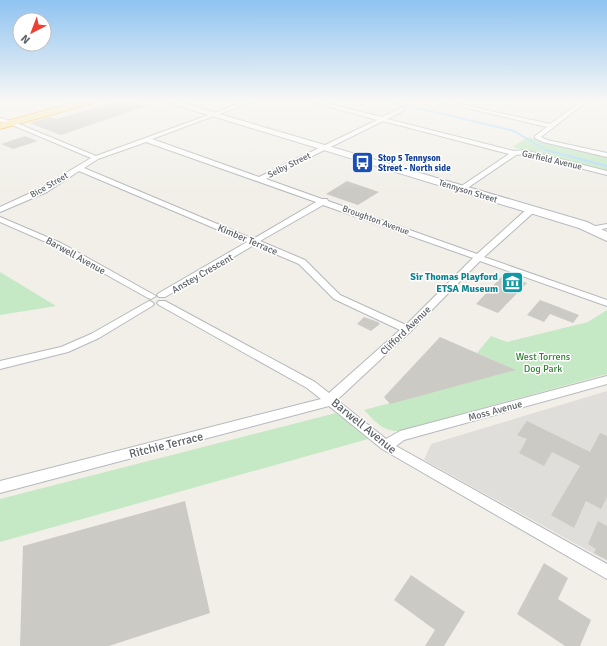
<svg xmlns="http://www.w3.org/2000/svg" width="607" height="646" viewBox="0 0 607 646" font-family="Signika,sans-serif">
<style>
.industrial{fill:#e0deda}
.green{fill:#c5e8c5}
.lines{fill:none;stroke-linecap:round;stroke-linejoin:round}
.stream{stroke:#aadaff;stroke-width:2}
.building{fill:#cccac5}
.street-casing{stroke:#b5b8bc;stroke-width:2}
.secondary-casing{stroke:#b6babf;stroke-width:2}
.highway-casing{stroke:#f9ab00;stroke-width:2}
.street{fill:#fff;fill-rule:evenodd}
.secondary{fill:#fff;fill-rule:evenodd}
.highway{fill:#fde293;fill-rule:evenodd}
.labels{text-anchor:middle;stroke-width:3;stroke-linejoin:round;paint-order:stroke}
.far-transit-label{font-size:9px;font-weight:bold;fill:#164399;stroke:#fff;text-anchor:start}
.far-street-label{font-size:9px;fill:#5f6368;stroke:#fff}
.street-label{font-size:10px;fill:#5f6368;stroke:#fff}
.culture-label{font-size:10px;font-weight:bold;fill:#0d838f;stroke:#fff;text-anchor:end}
.park-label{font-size:10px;fill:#348238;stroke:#fff}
.near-street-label{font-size:12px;fill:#5f6368;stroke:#fff}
</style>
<rect width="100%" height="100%" fill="#f1efe8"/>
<!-- industrial -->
<path class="industrial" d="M607,391V561L424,460L431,444Z"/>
<!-- green -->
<path class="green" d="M527,137L607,155V173L513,147Z
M0,272L56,306L0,315Z
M607,310V374L398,431C382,431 375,421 364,410L515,370L477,353L491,336L507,342L588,322Z
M336,413L368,439L0,542V499Z"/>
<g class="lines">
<!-- stream -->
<path class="stream" d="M389,101L514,131L546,150L607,166"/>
</g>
<!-- building -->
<path class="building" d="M117,101H130L146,106L61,135L29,123L50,117L57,119Z
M25,136L38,141L13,149L1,144Z
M347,181L379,192L358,205L326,194Z
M504,274L527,283L498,313L476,304Z
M540,300L556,306L579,315L573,323L550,314L544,322L527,315Z
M364,317L378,322L380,324L371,331L357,324Z
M440,337L516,370L390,404L384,397Z
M527,421L590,452L600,433L607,436V497L601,509L586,501L574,528L551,515L580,466L552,452L544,466L519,453L527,439L517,435Z
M185,501L210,613L109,646H20L23,546Z
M598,521L607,526V560L594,553L596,549L588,544Z
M544,563L568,578L558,599L591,620L580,646H565L517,614Z
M411,575L465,612L444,646H425L435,630L394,600Z"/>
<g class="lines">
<defs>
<path id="street" d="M247,101H254L152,139L259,177L377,120L308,101H316L382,117L403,107L405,108V110L387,119L514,151L524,150L607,171V175L524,154L516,155L463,191L459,189L460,187L509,154L383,121L266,179L322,199H327L328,201L477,254L528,208H534V212L484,257L607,300V306L480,261L411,331L337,400L386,439L400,431L607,376V384L404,440L396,446L607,564V579L382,449L329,406L0,493V481L321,399L307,388L159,305L157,303L159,301H165L315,382L329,393L400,330L334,299L299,264L254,245L165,297H159L157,295L159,293L247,242L79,171L47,192L0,212V207L41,188L91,158L10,124L0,122V118L14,122L96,156ZM146,142L316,202L253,239L84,168L98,159ZM323,205L473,258L406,325L340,295L305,260L260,241Z
M437,101H446L550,124L578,104L568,101H587L541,137L547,140L607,153V157L543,142L535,138V136L547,127Z
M0,217L61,243L156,296L151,299L148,298L55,246L0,222Z
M607,224V228L593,231L589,229L590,227Z
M149,301L152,302L154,304L152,306L99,338L68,352L0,369V361L61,347L91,334Z"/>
<path id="secondary" d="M163,101H175L587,222L607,232V241L579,228Z"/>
<path id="highway" d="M79,101H94L93,103L0,129V123Z"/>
</defs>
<!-- street casing -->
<use href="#street" class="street-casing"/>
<!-- secondary casing -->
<use href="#secondary" class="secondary-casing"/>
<!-- highway casing -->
<use href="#highway" class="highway-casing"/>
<!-- street -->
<use href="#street" class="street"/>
<!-- secondary -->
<use href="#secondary" class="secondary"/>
<!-- highway -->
<use href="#highway" class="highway"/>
</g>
<!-- sky -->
<linearGradient id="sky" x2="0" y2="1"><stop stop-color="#8fc3f1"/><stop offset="0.53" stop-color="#f9f8f5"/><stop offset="1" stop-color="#f9f8f5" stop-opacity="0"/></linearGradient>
<rect width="607" height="191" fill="url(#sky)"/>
<!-- icons -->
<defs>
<symbol id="bus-square" viewBox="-11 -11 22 22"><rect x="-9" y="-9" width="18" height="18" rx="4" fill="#1a4fb4" stroke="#fff"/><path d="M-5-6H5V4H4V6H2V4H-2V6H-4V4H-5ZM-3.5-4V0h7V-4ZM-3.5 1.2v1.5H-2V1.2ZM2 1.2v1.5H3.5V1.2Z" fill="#fff"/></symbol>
<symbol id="museum-square" viewBox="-11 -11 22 22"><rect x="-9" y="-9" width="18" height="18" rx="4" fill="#0f9aa8" stroke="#fff"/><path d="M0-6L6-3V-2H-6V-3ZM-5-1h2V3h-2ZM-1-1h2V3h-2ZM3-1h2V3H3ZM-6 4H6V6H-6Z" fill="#fff"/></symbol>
</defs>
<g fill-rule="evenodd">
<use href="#bus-square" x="350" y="150" width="25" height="25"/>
<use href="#museum-square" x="500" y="270" width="25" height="25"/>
</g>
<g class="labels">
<!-- far-transit labels -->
<g class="far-transit-label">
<text x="378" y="161">Stop 5 Tennyson<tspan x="378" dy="10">Street - North side</tspan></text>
</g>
<!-- far-street labels -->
<g class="far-street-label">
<text transform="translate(552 160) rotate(13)" y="3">Garfield Avenue</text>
<text transform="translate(289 165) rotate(-26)" y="3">Selby Street</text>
<text transform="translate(49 185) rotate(-30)" y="3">Bice Street</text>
<text transform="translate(468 191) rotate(17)" y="3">Tennyson Street</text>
<text transform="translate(376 220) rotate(20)" y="3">Broughton Avenue</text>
</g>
<!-- street labels -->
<g class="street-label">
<text transform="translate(248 239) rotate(23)" y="4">Kimber Terrace</text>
<text transform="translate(76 255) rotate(29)" y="4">Barwell Avenue</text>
<text transform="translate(202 273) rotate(-30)" y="4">Anstey Crescent</text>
<text transform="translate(405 330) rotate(-44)" y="4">Clifford Avenue</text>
<text transform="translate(495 410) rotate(-15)" y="4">Moss Avenue</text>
</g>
<!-- culture labels -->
<g class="culture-label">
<text x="498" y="280">Sir Thomas Playford<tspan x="498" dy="12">ETSA Museum</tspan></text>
</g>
<!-- park labels -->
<g class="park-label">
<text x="543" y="360">West Torrens<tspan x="543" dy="12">Dog Park</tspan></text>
</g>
<!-- near-street labels -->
<g class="near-street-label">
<text transform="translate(364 426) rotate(39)" y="4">Barwell Avenue</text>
<text transform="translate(166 445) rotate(-14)" y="4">Ritchie Terrace</text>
</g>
</g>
<!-- north arrow -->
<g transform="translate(32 32) rotate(222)"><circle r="19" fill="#ffffff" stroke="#bfc1c3"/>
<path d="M0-3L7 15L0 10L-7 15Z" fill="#ea4335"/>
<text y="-6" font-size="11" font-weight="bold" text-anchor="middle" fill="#5f6368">N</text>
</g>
</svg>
